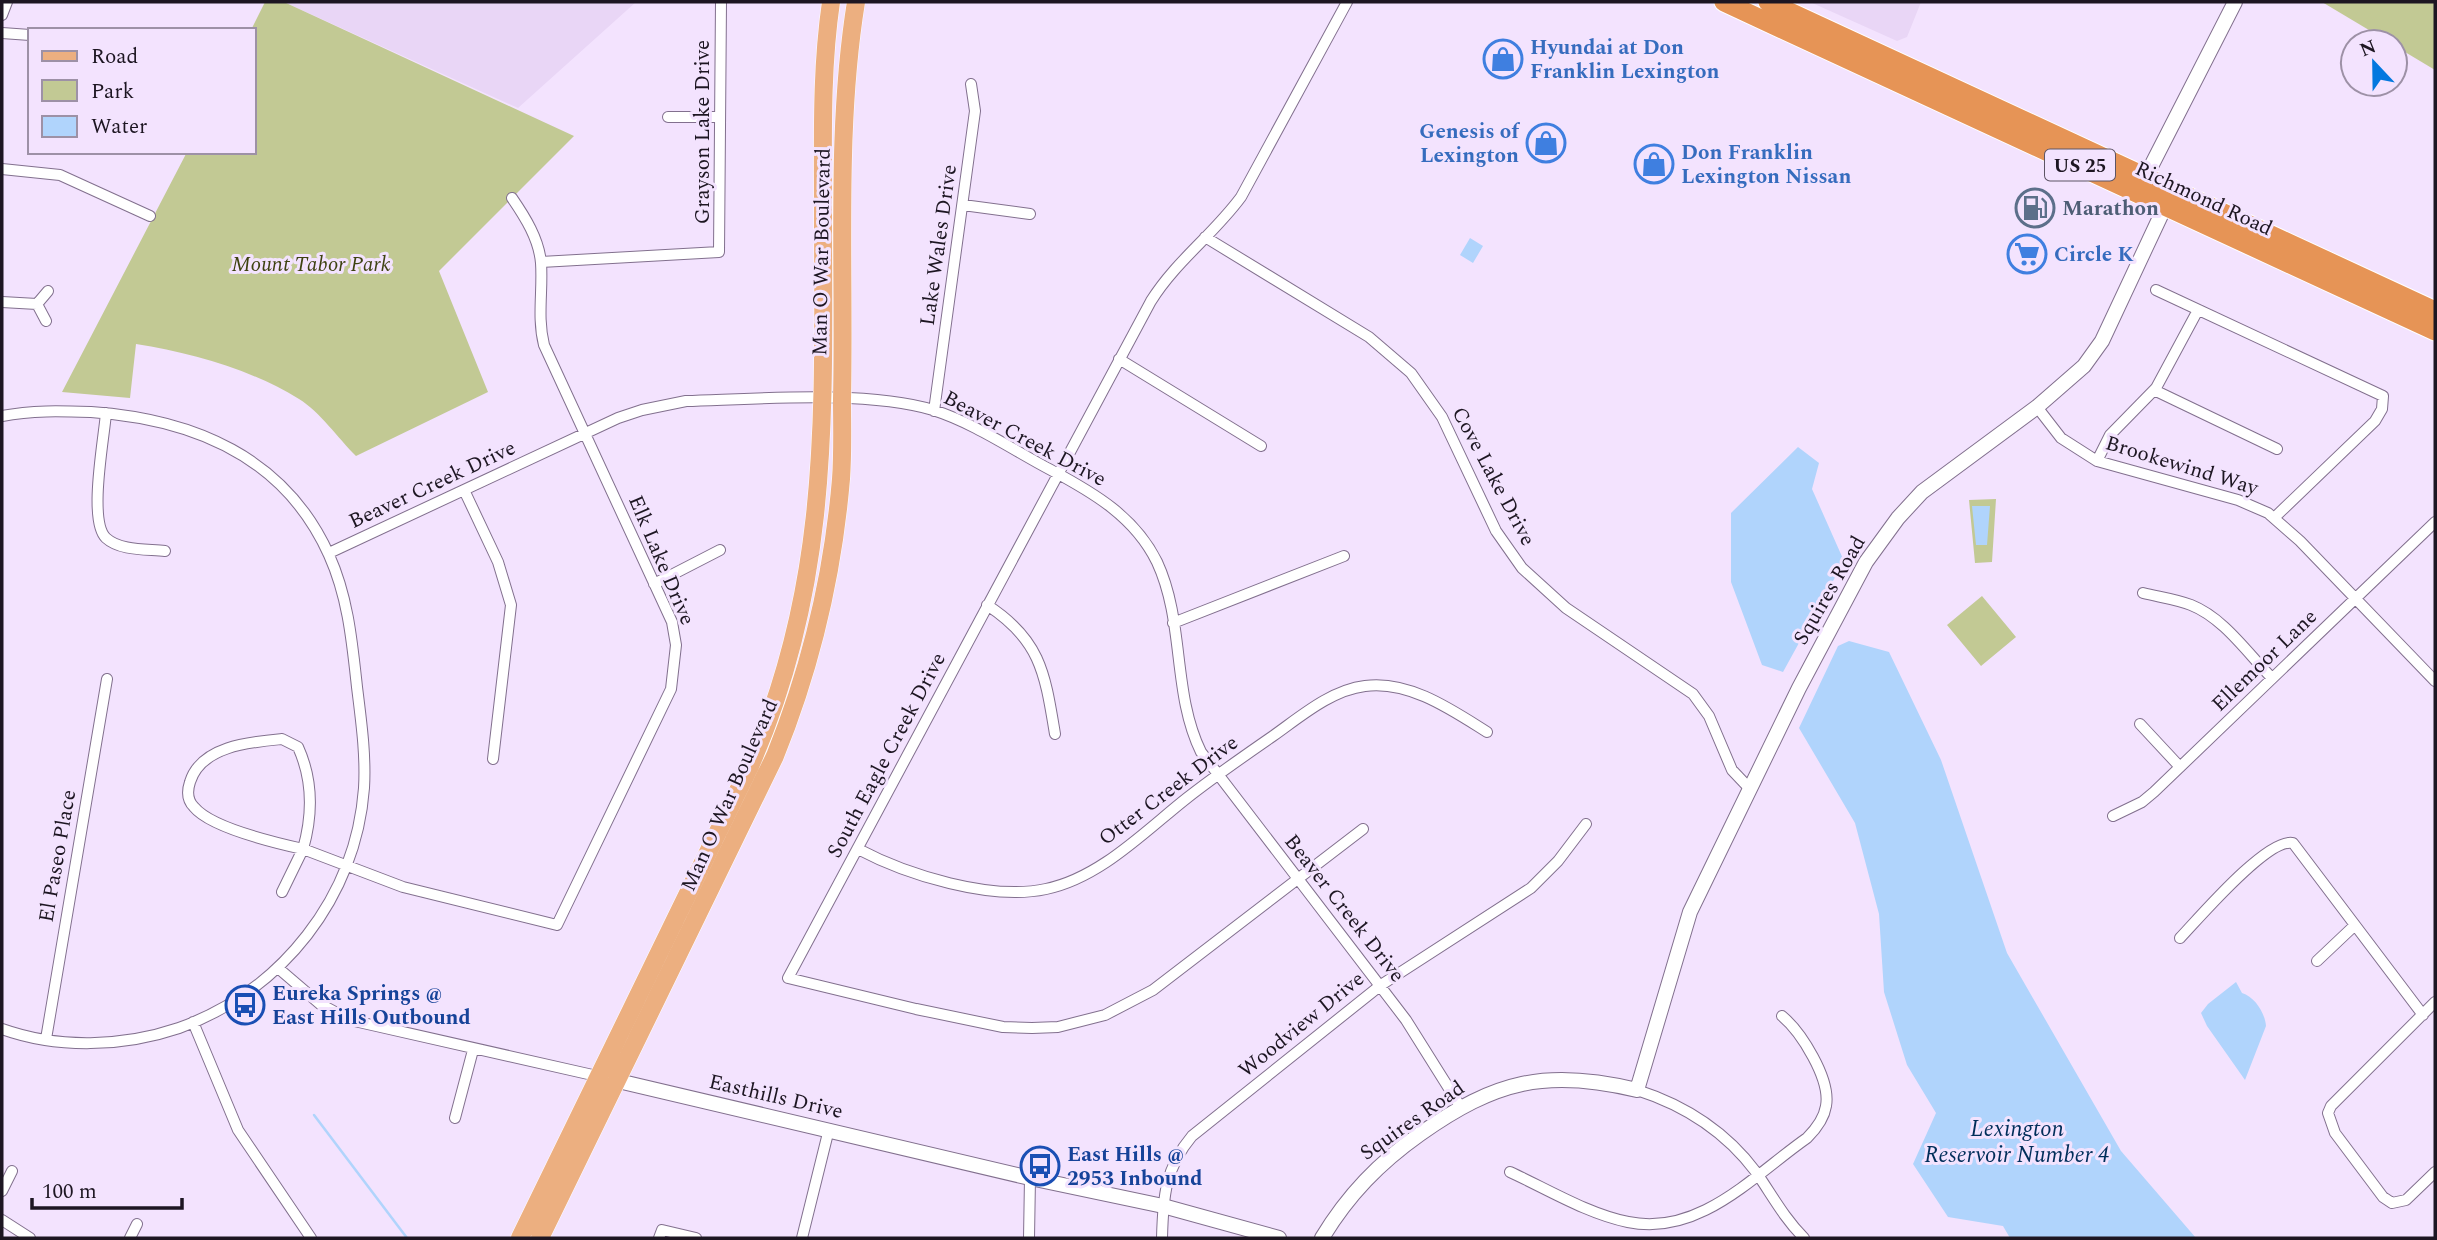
<svg xmlns="http://www.w3.org/2000/svg" width="2437" height="1240" viewBox="0 0 2437 1240" font-family="Spectral,serif">
<style>
.built{fill:#e9d6f6}
.green{fill:#c2c994}
.water{fill:#b0d4fc}
.lines{fill:none;stroke-linecap:round;stroke-linejoin:round}
.stream{stroke:#b0d4fc;stroke-width:2.5}
.minor-casing{stroke:#82708e;stroke-width:12}
.tertiary-casing{stroke:#82708e;stroke-width:16}
.primary-casing{stroke:#fff;stroke-width:19}
.trunk-casing{stroke:#fff;stroke-width:21}
.minor{stroke:#fff;stroke-width:10}
.tertiary{stroke:#fff;stroke-width:14}
.primary{stroke:#ecaf80;stroke-width:18}
.trunk{stroke:#e69456;stroke-width:19}
.labels{text-anchor:middle;stroke-width:6;stroke-linejoin:round;paint-order:stroke}
.shield{fill:#f3e3fe;stroke:#5d5464;stroke-width:2}
.shield-label{font-size:19px;font-weight:bold;fill:#1d1622}
.shop-label{font-size:21px;font-weight:bold;fill:#366cbe;stroke:#f3e3fe;text-anchor:start}
.street-label{font-size:21px;fill:#1d1622;stroke:#f3e3fe}
.service-label{font-size:21px;font-weight:bold;fill:#4e5e75;stroke:#f3e3fe;text-anchor:start}
.park-label{font-size:21px;font-style:italic;fill:#3e4211;stroke:#f3e3fe}
.transit-label{font-size:21px;font-weight:bold;fill:#164399;stroke:#f3e3fe;text-anchor:start}
.water-label{font-size:23px;font-style:italic;fill:#002e5a;stroke:#f3e3fe}
</style>
<rect width="100%" height="100%" fill="#f3e3fe"/>
<!-- built -->
<path class="built" d="M284,2H636L518,108Z
M1810,2H1921L1907,37L1897,41Z"/>
<!-- green -->
<path class="green" d="M265,2H284L574,136L439,271L488,392L356,456C338,438 320,412 299,399C250,369 192,353 136,344L130,398L62,392L187,152H254V30H251Z
M2322,2H2435V70L2395,46V42H2389Z
M1996,499L1992,562L1975,563L1969,500Z
M1982,596L2016,637L1981,666L1947,625Z"/>
<!-- water -->
<path class="water" d="M1470,238L1483,246L1473,263L1460,255Z
M1798,447L1819,463L1812,489L1844,561L1783,672L1762,665L1731,582V513Z
M1972,506H1990L1987,545H1976Z
M1849,641L1889,652L1941,760L2007,953L2121,1151L2196,1238H2010L2003,1226L1948,1217L1913,1164L1936,1113L1907,1065L1884,992L1879,914L1855,823L1799,728L1838,646Z
M2236,982L2242,993C2255,997 2265,1013 2266,1026L2245,1080L2207,1026L2201,1013L2208,1004Z"/>
<g class="lines">
<!-- stream -->
<path class="stream" d="M314,1115L407,1238"/>
<defs>
<path id="minor" d="M1347,2L1241,197C1213,235 1176,261 1151,301L788,978L916,1009L1003,1027L1032,1028L1058,1027L1105,1015L1153,990L1363,829
M2,15L7,2
M2,33L30,35
M668,117H720
M2,169L60,175L150,216
M963,205L1030,214
M1205,237L1369,337L1411,373L1442,417L1496,531L1522,568L1566,608L1693,694L1709,716L1732,770L1750,789
M541,262L719,252L721,2
M2156,290L2383,396L2382,409L2375,421L2274,518
M2,302L37,304
M46,321L37,304L48,291
M1119,359L1261,446
M2154,390L2277,449
M2037,407L2061,438L2097,461L2238,500L2268,513L2300,541L2435,681
M934,411L975,111L971,84
M106,413C104,439 88,521 106,538C120,551 147,549 165,551
M2,416C32,410 61,411 91,412C193,419 285,457 329,555C348,597 352,641 357,687C361,720 366,754 364,788C356,897 282,991 179,1028C123,1047 58,1049 2,1029
M2097,461L2110,435L2156,388L2198,310
M464,490L498,562L511,605L493,759
M329,553L618,418L642,410L686,401C755,399 868,390 933,410C974,423 1013,450 1051,470C1094,493 1135,517 1157,562C1185,622 1172,693 1201,752L1406,1020L1460,1106
M654,584L720,550
M2143,593C2159,597 2176,599 2191,605C2224,618 2248,654 2272,678
M987,605C1041,640 1045,674 1055,734
M1173,623L1344,556
M2140,724L2180,767
M282,739L298,747C313,780 313,814 303,849C276,843 211,828 194,807C187,800 187,791 190,782C201,746 250,742 282,739Z
M2113,816L2142,802L2154,792L2435,522
M858,849C907,875 991,901 1046,889C1100,878 1145,831 1187,798C1215,776 1244,756 1273,736C1300,717 1331,690 1365,686C1409,680 1452,710 1487,732
M282,892L303,849L403,887L557,925L671,689L676,645L672,622L544,345C537,317 543,291 541,263C539,239 525,217 512,198
M2180,938C2199,918 2268,837 2293,843L2423,1015
M2317,961L2354,926
M278,968L320,1004L350,1020L597,1076
M2435,1002L2331,1106L2328,1113L2335,1133L2383,1197L2392,1203L2406,1200L2435,1172
M193,1022L238,1130L311,1238
M46,1039L107,679
M1637,1090C1684,1105 1726,1132 1756,1172C1772,1195 1784,1218 1804,1238
M455,1118L473,1050
M1510,1172C1547,1189 1588,1214 1628,1222C1699,1237 1754,1175 1807,1138C1816,1129 1824,1119 1826,1106C1831,1079 1801,1032 1782,1016
M2,1191L12,1171
M2,1220L30,1238
M130,1238L137,1224
M659,1238L662,1230L696,1238
M802,1238L829,1129
M1029,1238L1030,1178
M1162,1238C1163,1197 1165,1168 1192,1136L1381,985L1531,888L1558,861L1586,824"/>
<path id="tertiary" d="M2142,184L2235,2
M597,1076L1030,1178L1163,1206L1279,1238
M1322,1238C1348,1195 1379,1163 1420,1134C1495,1081 1546,1068 1637,1090L1690,912L1799,688L1866,562L1898,518L1922,492L2037,407L2084,366L2102,341L2169,198"/>
<path id="primary" d="M520,1238L750,766C832,580 823,407 823,208C823,139 821,70 831,2
M540,1238L775,756C811,667 833,574 841,479C843,452 842,425 842,399C845,267 835,132 856,2"/>
<path id="trunk" d="M1724,2L2435,331
M1768,2L2435,311"/>
</defs>
<!-- minor casing -->
<use href="#minor" class="minor-casing"/>
<!-- tertiary casing -->
<use href="#tertiary" class="tertiary-casing"/>
<!-- primary casing -->
<use href="#primary" class="primary-casing"/>
<!-- trunk casing -->
<use href="#trunk" class="trunk-casing"/>
<!-- minor -->
<use href="#minor" class="minor"/>
<!-- tertiary -->
<use href="#tertiary" class="tertiary"/>
<!-- primary -->
<use href="#primary" class="primary"/>
<!-- trunk -->
<use href="#trunk" class="trunk"/>
</g>
<!-- icons -->
<defs>
<symbol id="shop-ring" viewBox="-11 -11 22 22"><circle r="9.5" fill="#f3e3fe" stroke="#3f7fe0" stroke-width="1.5"/><path d="M-5-2.5h2.3a2.7 3.5 0 0 1 5.4 0H5L5.5 6h-11ZM-1.5-2.5h3a1.5 2.3 0 0 0-3 0Z" fill="#3f7fe0"/></symbol>
<symbol id="fuel-ring" viewBox="-11 -11 22 22"><circle r="9.5" fill="#f3e3fe" stroke="#5c6f8a" stroke-width="1.5"/><path d="M-5.5-6h7V0h2V4h1.3V-2.5L3-4.5l.8-.8L6-3V5H2.5V1h-1V6h-7ZM-4.2-4.7v3.2H.2V-4.7Z" fill="#5c6f8a"/></symbol>
<symbol id="supermarket-ring" viewBox="-11 -11 22 22"><circle r="9.5" fill="#f3e3fe" stroke="#3f7fe0" stroke-width="1.5"/><path d="M-6-5.5h2.5l.6 2H6L4.5 2H-2.5L-4.4-4H-6ZM-1.5 3.2a1.3 1.3 0 1 0 .1 0ZM3 3.2a1.3 1.3 0 1 0 .1 0Z" fill="#3f7fe0"/></symbol>
<symbol id="bus-ring" viewBox="-11 -11 22 22"><circle r="9.5" fill="#f3e3fe" stroke="#1a4fb4" stroke-width="1.5"/><path d="M-5-6H5V4H4V6H2V4H-2V6H-4V4H-5ZM-3.5-4V0h7V-4ZM-3.5 1.2v1.5H-2V1.2ZM2 1.2v1.5H3.5V1.2Z" fill="#1a4fb4"/></symbol>
</defs>
<g fill-rule="evenodd">
<use href="#shop-ring" x="1481" y="37" width="44" height="44"/>
<use href="#shop-ring" x="1524" y="121" width="44" height="44"/>
<use href="#shop-ring" x="1632" y="142" width="44" height="44"/>
<use href="#fuel-ring" x="2013" y="186" width="44" height="44"/>
<use href="#supermarket-ring" x="2005" y="232" width="44" height="44"/>
<use href="#bus-ring" x="223" y="983" width="44" height="44"/>
<use href="#bus-ring" x="1018" y="1144" width="44" height="44"/>
</g>
<g class="labels">
<!-- shield labels -->
<rect class="shield" x="2045" y="149.5" width="70" height="31" rx="5"/>
<g class="shield-label">
<text x="2080" y="172">US 25</text>
</g>
<!-- shop labels -->
<g class="shop-label">
<text x="1530" y="54">Hyundai at Don<tspan x="1530" dy="24">Franklin Lexington</tspan></text>
<text x="1519" y="138" text-anchor="end">Genesis of<tspan x="1519" dy="24">Lexington</tspan></text>
<text x="1681" y="159">Don Franklin<tspan x="1681" dy="24">Lexington Nissan</tspan></text>
<text x="2054" y="261">Circle K</text>
</g>
<!-- street labels -->
<g class="street-label">
<text transform="translate(702 132) rotate(-90)" y="7">Grayson Lake Drive</text>
<text transform="translate(2204 198) rotate(25)" y="7">Richmond Road</text>
<text transform="translate(938 245) rotate(-82)" y="7">Lake Wales Drive</text>
<text transform="translate(821 252) rotate(-89)" y="7">Man O War Boulevard</text>
<text transform="translate(1025 438) rotate(28)" y="7">Beaver Creek Drive</text>
<text transform="translate(2182 465) rotate(17)" y="7">Brookewind Way</text>
<text transform="translate(1494 476) rotate(62)" y="7">Cove Lake Drive</text>
<text transform="translate(432 484) rotate(-25)" y="7">Beaver Creek Drive</text>
<text transform="translate(662 560) rotate(67)" y="7">Elk Lake Drive</text>
<text transform="translate(1829 590) rotate(-60)" y="7">Squires Road</text>
<text transform="translate(2264 660) rotate(-44)" y="7">Ellemoor Lane</text>
<text transform="translate(886 755) rotate(-62)" y="7">South Eagle Creek Drive</text>
<text transform="translate(1168 790) rotate(-37)" y="7">Otter Creek Drive</text>
<text transform="translate(729 795) rotate(-66)" y="7">Man O War Boulevard</text>
<text transform="translate(57 856) rotate(-80)" y="7">El Paseo Place</text>
<text transform="translate(1345 908) rotate(52)" y="7">Beaver Creek Drive</text>
<text transform="translate(1301 1024) rotate(-39)" y="7">Woodview Drive</text>
<text transform="translate(776 1096) rotate(13)" y="7">Easthills Drive</text>
<text transform="translate(1412 1120) rotate(-35)" y="7">Squires Road</text>
</g>
<!-- service labels -->
<g class="service-label">
<text x="2062" y="215">Marathon</text>
</g>
<!-- park labels -->
<g class="park-label">
<text x="311" y="271">Mount Tabor Park</text>
</g>
<!-- transit labels -->
<g class="transit-label">
<text x="272" y="1000">Eureka Springs @<tspan x="272" dy="24">East Hills Outbound</tspan></text>
<text x="1067" y="1161">East Hills @<tspan x="1067" dy="24">2953 Inbound</tspan></text>
</g>
<!-- water labels -->
<g class="water-label">
<text x="2017" y="1136">Lexington<tspan x="2017" dy="26">Reservoir Number 4</tspan></text>
</g>
</g>
<!-- border -->
<rect width="2437" height="1240" fill="none" stroke="#1d1622" stroke-width="7"/>
<!-- legend -->
<rect x="28" y="28" width="228" height="126" fill="#f3e3fe" stroke="#9d91a6" stroke-width="2"/>
<rect x="42" y="51" width="35" height="10" fill="#ecaf80" stroke="#9d91a6" stroke-width="2"/>
<text x="91" y="63" font-size="21" fill="#1d1622">Road</text>
<rect x="42" y="80" width="35" height="21" fill="#c2c994" stroke="#9d91a6" stroke-width="2"/>
<text x="91" y="98" font-size="21" fill="#1d1622">Park</text>
<rect x="42" y="116" width="35" height="21" fill="#b0d4fc" stroke="#9d91a6" stroke-width="2"/>
<text x="91" y="133" font-size="21" fill="#1d1622">Water</text>
<!-- north arrow -->
<g transform="translate(2374 63) rotate(338)"><circle r="33" fill="#f3e3fe" stroke="#9d91a6" stroke-width="2"/>
<path d="M0-5L12 26L0 18L-12 26Z" fill="#0378df"/>
<text y="-10" font-size="19" font-weight="bold" text-anchor="middle" fill="#1d1622">N</text>
</g>
<!-- scale -->
<path d="M32 1198v10h150v-10" fill="none" stroke="#1d1622" stroke-width="3.5"/>
<text x="42" y="1198" font-size="21" fill="#1d1622" stroke="#f3e3fe" stroke-width="5" paint-order="stroke">100 m</text>
</svg>
